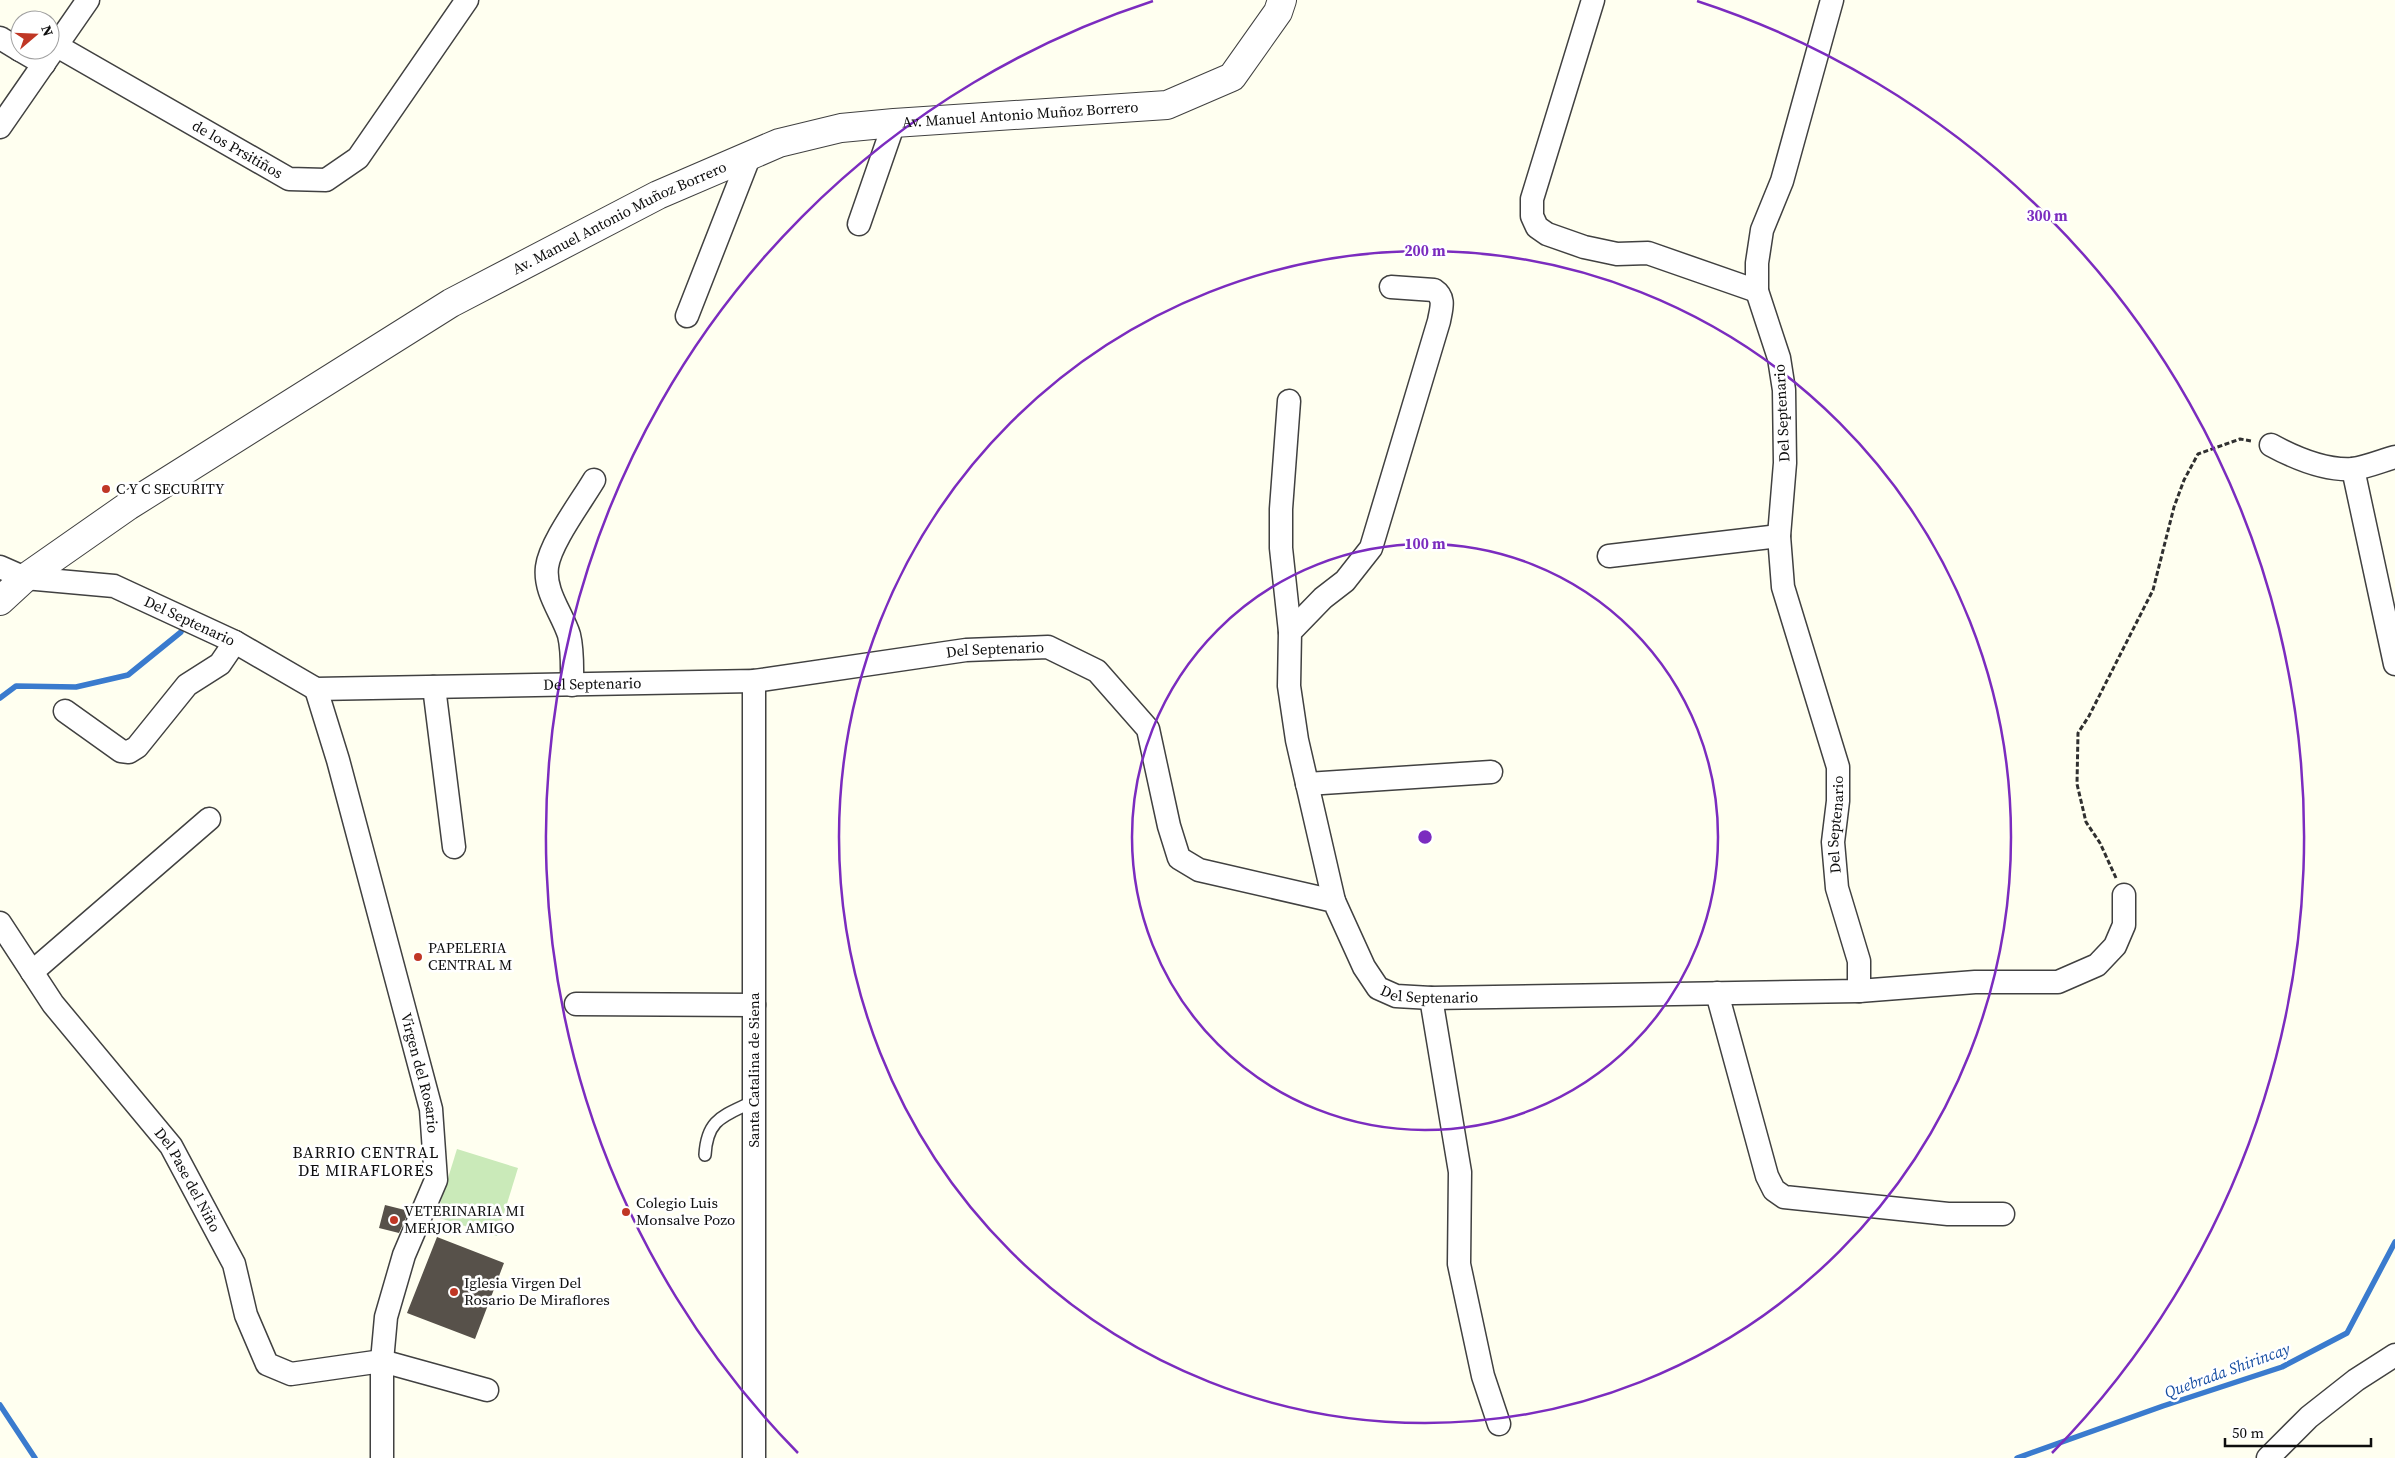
<svg xmlns="http://www.w3.org/2000/svg" width="2395" height="1458" viewBox="0 0 2395 1458" font-family="'Source Serif 4',serif">
<style>
.green{fill:#caeab9}
.lines{fill:none;stroke-linecap:round;stroke-linejoin:round}
.stream{stroke:#3a7bce;stroke-width:5.5}
.building{fill:#57514a}
.service-casing{stroke:#414141;stroke-width:14}
.minor-casing{stroke:#414141;stroke-width:25}
.tertiary-casing{stroke:#414141;stroke-width:30}
.path{stroke:#303030;stroke-width:3;stroke-dasharray:5 2.5;stroke-linecap:butt}
.service{stroke:#fff;stroke-width:11}
.minor{stroke:#fff;stroke-width:22}
.tertiary{stroke:#fff;stroke-width:28}
.ring{fill:none;stroke:#7b2cbf;stroke-width:2.5}
.poi-dot{fill:#c03725;stroke:#fff;stroke-width:2}
.labels{text-anchor:middle;stroke-width:5;stroke-linejoin:round;paint-order:stroke}
.street-label{font-size:15px;fill:#0e0e0e;stroke:#fff}
.poi-label{font-size:15px;fill:#0e0e0e;stroke:#fff;text-anchor:start}
.neighbourhood-label{font-size:16px;letter-spacing:1px;fill:#0e0e0e;stroke:#fff}
.water-label{font-size:16px;font-style:italic;fill:#164ea2;stroke:#fff}
.centre{fill:#7b2cbf;stroke:#fff;stroke-width:2.5}
.ring-label{font-size:15px;text-anchor:middle;font-weight:bold;fill:#7b2cbf;stroke:#fff;stroke-width:5;stroke-linejoin:round;paint-order:stroke}
</style>
<rect width="100%" height="100%" fill="#fffff0"/>
<!-- green -->
<path class="green" d="M457,1149L518,1168L497,1236L436,1217Z"/>
<g class="lines">
<!-- stream -->
<path class="stream" d="M0,698L16,686L76,687L128,675L181,632
M0,1405L35,1458
M2017,1458L2163,1406L2282,1367L2347,1333L2395,1242"/>
</g>
<!-- building -->
<path class="building" d="M385,1205L409,1211L399,1233L379,1228Z
M437,1237L504,1263L475,1339L407,1313Z"/>
<g class="lines">
<defs>
<path id="service" d="M705,1155C707,1118 724,1116 754,1101"/>
<g id="minor">
<path d="M1593,0L1532,199V216L1537,227L1547,234L1584,247L1617,254L1648,253L1757,291"/>
<path d="M0,38L20,50"/>
<path id="s1" d="M57,46L289,179L326,180L358,158L467,0"/>
<path d="M20,50L44,64"/>
<path d="M0,127L88,0"/>
<path d="M859,224L894,123"/>
<path d="M687,316L750,155"/>
<path d="M1289,401L1281,509V548L1290,632"/>
<path d="M2271,445C2295,458 2325,471 2353,469C2367,467 2381,461 2395,457"/>
<path d="M2353,469L2395,664"/>
<path d="M1609,556L1779,536"/>
<path id="s2" d="M0,567L25,578L114,586L235,642L316,689L754,681L966,650L1048,647L1097,671L1148,729L1169,826L1179,858L1199,870L1334,901L1364,967L1378,988L1396,996L1431,998L1859,991V961L1837,888L1833,842L1838,801V767L1783,587L1779,536L1785,463L1784,390L1779,358L1757,291V263L1762,230L1782,181L1832,0"/>
<path d="M754,681V1458"/>
<path d="M572,685C572,669 573,651 569,635C562,613 544,592 547,567C550,543 581,502 594,480"/>
<path d="M434,687L454,847"/>
<path id="s3" d="M316,689L338,760L431,1109L436,1180L404,1255L386,1317L382,1361V1458"/>
<path d="M65,711L121,751L129,752L137,747L187,685L220,664L235,642"/>
<path d="M1307,784L1491,772"/>
<path d="M1334,901L1297,740L1289,686L1290,632L1323,598L1345,581L1371,548L1439,321C1441,309 1446,298 1434,290L1391,287"/>
<path id="s4" d="M0,923L53,1004L171,1146L234,1264L246,1315L267,1364L291,1374L382,1361L487,1390"/>
<path d="M32,972L209,819"/>
<path d="M1859,991L1975,982H2058L2097,965L2115,946L2124,925V895"/>
<path d="M1717,993L1767,1176L1774,1190L1784,1197L1948,1214H2003"/>
<path d="M1431,998L1460,1172L1459,1264L1483,1376L1499,1424"/>
<path d="M576,1004L754,1005"/>
<path d="M2268,1458L2309,1417L2356,1380L2395,1355"/>
</g>
<g id="tertiary">
<path id="s5" d="M0,601L25,578L128,506L451,303L658,195L779,143L841,128L894,123L1167,105L1232,77L1278,12L1282,0"/>
</g>
</defs>
<!-- service casing -->
<use href="#service" class="service-casing"/>
<!-- minor casing -->
<use href="#minor" class="minor-casing"/>
<!-- tertiary casing -->
<use href="#tertiary" class="tertiary-casing"/>
<!-- path -->
<path class="path" d="M2116,878L2100,843L2086,822L2077,784L2078,733L2089,716L2153,590L2174,507L2184,480L2198,454L2240,439L2251,441"/>
<!-- service -->
<use href="#service" class="service"/>
<!-- minor -->
<use href="#minor" class="minor"/>
<!-- tertiary -->
<use href="#tertiary" class="tertiary"/>
</g>
<!-- distance rings -->
<g class="ring">
<circle cx="1425" cy="837" r="293"/>
<circle cx="1425" cy="837" r="586"/>
<path d="M798 1453A879 879 0 0 1 1153 1M1697 1A879 879 0 0 1 2052 1453"/>
</g>
<!-- markers -->
<g class="poi-dot">
<circle cx="106" cy="489" r="5"/>
<circle cx="418" cy="957" r="5"/>
<circle cx="626" cy="1212" r="5"/>
<circle cx="394" cy="1220" r="5"/>
<circle cx="454" cy="1292" r="5"/>
</g>
<g class="labels">
<!-- street labels -->
<g class="street-label">
<text dy="5" stroke="none"><textPath href="#s5" startOffset="1150">Av. Manuel Antonio Muñoz Borrero</textPath></text>
<text dy="5" stroke="none"><textPath href="#s1" startOffset="208">de los Prsitiños</textPath></text>
<text dy="5" stroke="none"><textPath href="#s5" startOffset="730">Av. Manuel Antonio Muñoz Borrero</textPath></text>
<text transform="translate(1782 413) rotate(-93)" y="5">Del Septenario</text>
<text dy="5" stroke="none"><textPath href="#s2" startOffset="200">Del Septenario</textPath></text>
<text dy="5" stroke="none"><textPath href="#s2" startOffset="1025">Del Septenario</textPath></text>
<text dy="5" stroke="none"><textPath href="#s2" startOffset="620">Del Septenario</textPath></text>
<text dy="5" stroke="none"><textPath href="#s2" startOffset="2255">Del Septenario</textPath></text>
<text dy="5" stroke="none"><textPath href="#s2" startOffset="1655">Del Septenario</textPath></text>
<text transform="translate(754 1070) rotate(-90)" y="5">Santa Catalina de Siena</text>
<text dy="5" stroke="none"><textPath href="#s3" startOffset="398">Virgen del Rosario</textPath></text>
<text dy="5" stroke="none"><textPath href="#s4" startOffset="319">Del Pase del Niño</textPath></text>
</g>
<!-- poi labels -->
<g class="poi-label">
<text x="116" y="494">C Y C SECURITY</text>
<text x="428" y="953">PAPELERIA<tspan x="428" dy="17">CENTRAL M</tspan></text>
<text x="636" y="1208">Colegio Luis<tspan x="636" dy="17">Monsalve Pozo</tspan></text>
<text x="404" y="1216">VETERINARIA MI<tspan x="404" dy="17">MERJOR AMIGO</tspan></text>
<text x="464" y="1288">Iglesia Virgen Del<tspan x="464" dy="17">Rosario De Miraflores</tspan></text>
</g>
<!-- neighbourhood labels -->
<g class="neighbourhood-label">
<text x="366" y="1158">BARRIO CENTRAL<tspan x="366" dy="18">DE MIRAFLORES</tspan></text>
</g>
<!-- water labels -->
<g class="water-label">
<text transform="translate(2227 1370) rotate(-20)" y="6">Quebrada Shirincay</text>
</g>
</g>
<circle cx="1425" cy="837" r="8" class="centre"/>
<g class="ring-label">
<text x="2047" y="221">300 m</text>
<text x="1425" y="256">200 m</text>
<text x="1425" y="549">100 m</text>
</g>
<!-- north arrow -->
<g transform="translate(35 35) rotate(71)"><circle r="24" fill="#ffffff" stroke="#9f9f9f"/>
<path d="M0-4L9 19L0 12L-9 19Z" fill="#c03725"/>
<text y="-8" font-size="14" font-weight="bold" text-anchor="middle" fill="#0e0e0e">N</text>
</g>
<!-- scale -->
<path d="M2225 1438v8h146v-8" fill="none" stroke="#0e0e0e" stroke-width="2.5"/>
<text x="2232" y="1438" font-size="15" fill="#0e0e0e" stroke="#ffffff" stroke-width="4" paint-order="stroke">50 m</text>
</svg>
